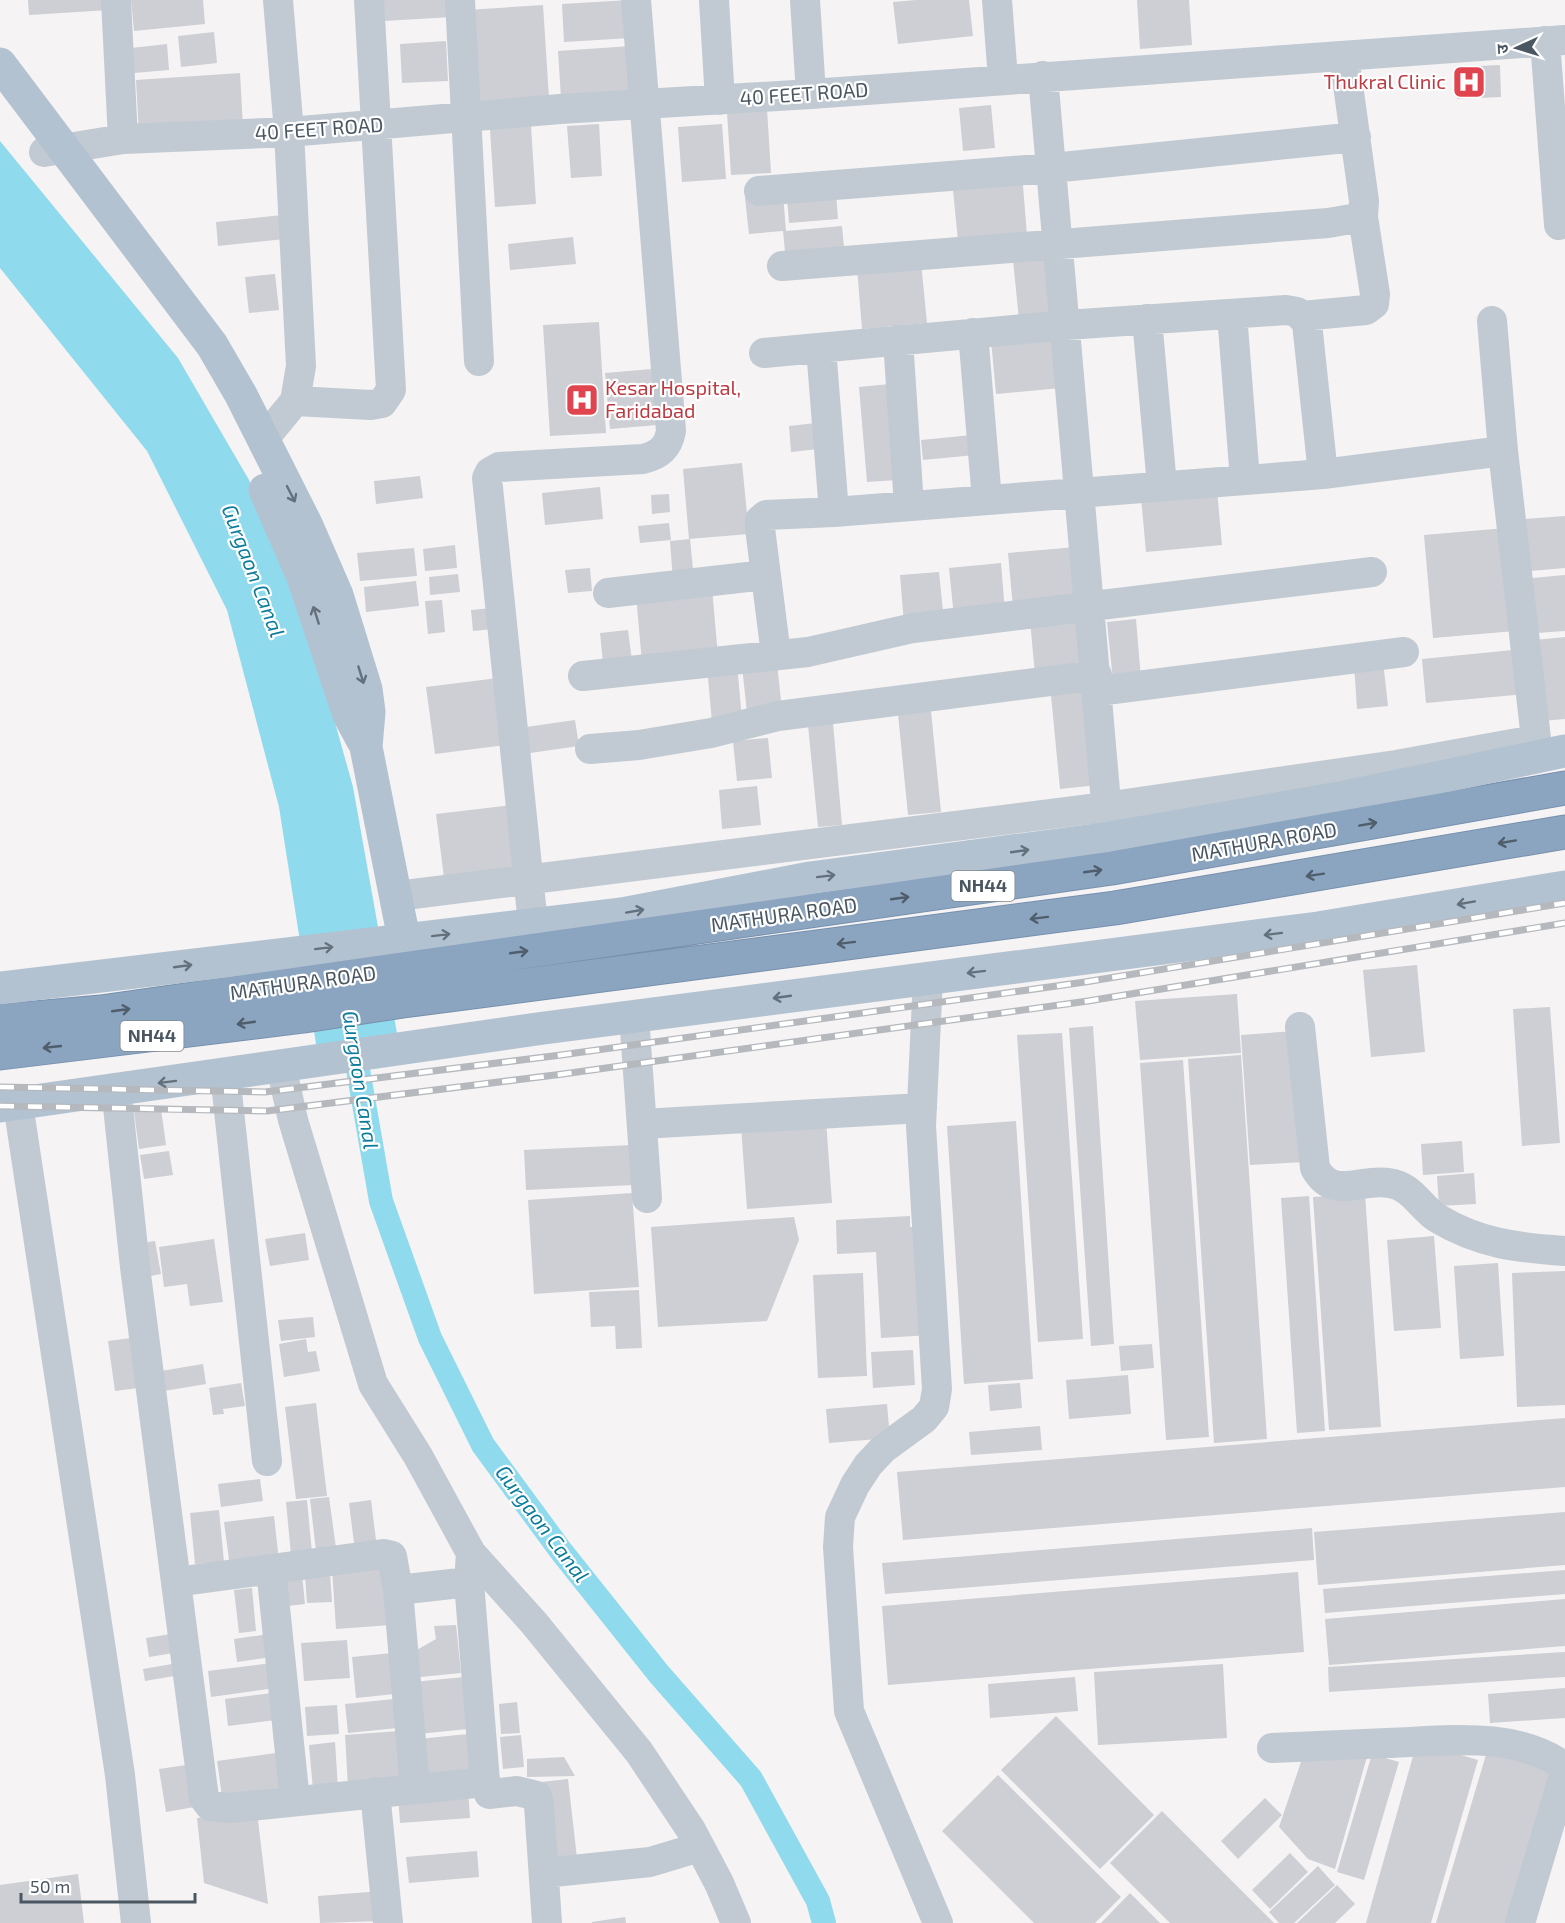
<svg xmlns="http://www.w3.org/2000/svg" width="1565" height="1923" viewBox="0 0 1565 1923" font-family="'Exo 2','Noto Sans Devanagari',sans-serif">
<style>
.water{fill:#90daee}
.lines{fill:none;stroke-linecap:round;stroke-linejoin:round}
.canal{stroke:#90daee;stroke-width:24}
.building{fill:#cdcfd5}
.highway-casing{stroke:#7690ad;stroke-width:35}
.minor{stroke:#c1cad2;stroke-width:30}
.major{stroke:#b3c2d1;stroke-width:33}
.highway{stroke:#8ba5c1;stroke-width:33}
.rail-casing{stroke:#b5b8bd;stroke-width:7}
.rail{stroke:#fff;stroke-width:4.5;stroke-dasharray:14;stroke-linecap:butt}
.oneway{stroke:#64717d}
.oneway2{stroke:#505e6b}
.labels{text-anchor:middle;stroke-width:4.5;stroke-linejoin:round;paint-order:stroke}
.shield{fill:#fff;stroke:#808990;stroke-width:1.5}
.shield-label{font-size:18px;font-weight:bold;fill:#4a5661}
.health-label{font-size:20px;fill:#be3a42;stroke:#fff;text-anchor:end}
.street-label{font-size:20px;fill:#4a5661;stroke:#fff}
.water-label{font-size:21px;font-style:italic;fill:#0c7c9b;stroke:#fff}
</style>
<rect width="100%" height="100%" fill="#f5f3f3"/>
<!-- water -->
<path class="water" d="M0,141L178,358L249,480L302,604L353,787L400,1050L319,1063L279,807L227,610L147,451L0,268Z"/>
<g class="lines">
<!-- canal -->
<path class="canal" d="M353,1041L381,1201L430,1338L483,1445L561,1551L659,1674L751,1779L818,1901L824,1923"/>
</g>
<!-- building -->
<path class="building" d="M28,0H109L110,10L29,15Z
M131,0H203L205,24L134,31Z
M382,0H451L452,17L384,21Z
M629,0L631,38L564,42L562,4Z
M916,0H969L973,36L898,44L893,2Z
M1137,0H1189L1192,45L1140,49Z
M543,5L549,98L473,103L467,10Z
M214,32L217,63L181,67L178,36Z
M446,41L448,81L402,83L400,44Z
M167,44L169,70L134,73L131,48Z
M631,46L634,93L561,98L558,51Z
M1500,65L1501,97L1457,99L1456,67Z
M240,73L243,127L139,134L136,80Z
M991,105L995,148L963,151L959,108Z
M767,109L771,173L731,175L727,112Z
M599,124L602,176L571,178L567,126Z
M722,124L726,179L682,182L678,127Z
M531,126L536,204L495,207L490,129Z
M1022,174L1027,235L958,241L952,180Z
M836,192L838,219L789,223L787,197Z
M783,194L786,231L842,226L845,257L786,262L783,231L749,234L745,198Z
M292,214L294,238L218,246L216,222Z
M573,237L576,264L510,270L508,244Z
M1052,256L1058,316L1019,320L1013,260Z
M921,262L927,323L862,329L857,268Z
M275,274L279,310L249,313L245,277Z
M599,322L606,433L550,436L543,325Z
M1056,334L1061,388L996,394L991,340Z
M652,369L657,425L610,429L605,373Z
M890,384L898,480L867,482L859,387Z
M816,423L818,449L791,452L789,426Z
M972,435L975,455L923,460L921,440Z
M742,463L749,534L689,539L683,469Z
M420,476L423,498L376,504L374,481Z
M600,487L603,519L545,525L542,493Z
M1217,490L1222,545L1146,552L1141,497Z
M669,494L670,512L652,514L651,495Z
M1565,516V568L1530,571L1525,519Z
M669,523L671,540L640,543L638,526Z
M1506,528L1515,631L1433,638L1424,535Z
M690,539L694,579L673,581L670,541Z
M455,545L457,568L425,571L423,549Z
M1076,547L1081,602L1013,608L1008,553Z
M414,548L417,576L360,581L357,553Z
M1001,563L1005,612L954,617L949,568Z
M590,568L592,591L568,593L565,570Z
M939,572L944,621L904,624L900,575Z
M458,574L460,592L430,595L429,577Z
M1565,575V631L1537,633L1532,578Z
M416,581L419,606L366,612L364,587Z
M712,588L718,656L642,663L636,595Z
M442,600L445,632L428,634L425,601Z
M492,608L494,629L473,631L471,610Z
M1088,614L1093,670L1035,675L1030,620Z
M1136,619L1141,679L1113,681L1107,622Z
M628,630L632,661L603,663L600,633Z
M1565,637V719L1542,721L1535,640Z
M1523,649L1527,694L1426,703L1422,659Z
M1383,661L1388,706L1357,709L1354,664Z
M777,663L782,710L747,713L742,666Z
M737,664L742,719L712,722L707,667Z
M498,678L506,745L435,754L426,687Z
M1088,682L1098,785L1060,789L1050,685Z
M931,711L941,812L908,815L898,714Z
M575,720L579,746L530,753L526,727Z
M833,723L842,825L818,827L808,725Z
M768,738L772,778L737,781L733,741Z
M757,786L761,825L722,829L719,790Z
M512,805L520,868L444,878L436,814Z
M1417,965L1425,1052L1371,1057L1363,970Z
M1237,994L1241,1053L1140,1060L1135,1001Z
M1550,1007L1560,1143L1522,1146L1513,1009Z
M1093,1026L1114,1344L1091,1346L1069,1028Z
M1295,1031L1304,1162L1250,1165L1241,1035Z
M1062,1033L1083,1339L1038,1342L1017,1035Z
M1241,1055L1267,1439L1214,1443L1188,1059Z
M1183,1060L1209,1437L1166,1440L1140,1063Z
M161,1109L166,1145L139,1149L134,1112Z
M826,1120L832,1203L747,1209L741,1126Z
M1016,1121L1033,1379L964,1384L947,1126Z
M1462,1141L1464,1172L1423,1175L1421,1144Z
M632,1145L634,1185L526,1190L524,1150Z
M169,1151L173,1175L144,1179L140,1155Z
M1474,1173L1476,1204L1439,1206L1437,1176Z
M632,1193L639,1287L534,1294L528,1200Z
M1365,1194L1381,1427L1329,1430L1313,1197Z
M1309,1196L1325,1431L1297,1433L1281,1198Z
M910,1216V1227L924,1226L931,1335L881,1338L876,1252L837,1254L836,1220Z
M794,1217L799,1240L767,1321L658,1327L651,1227Z
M305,1233L309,1260L270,1266L265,1239Z
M1434,1236L1441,1328L1394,1331L1387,1240Z
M214,1239L223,1302L190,1306L187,1284L164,1287L159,1247Z
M155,1241L161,1274L140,1278L135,1244Z
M1498,1263L1504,1356L1460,1359L1454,1266Z
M1565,1271V1405L1517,1407L1512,1273Z
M863,1273L867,1376L818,1378L813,1275Z
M639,1290L642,1348L616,1349L615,1326L591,1327L589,1292Z
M313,1317L315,1337L281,1341L278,1320Z
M139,1337L146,1387L115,1391L108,1341Z
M306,1339L308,1352L316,1351L320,1371L284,1377L279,1344Z
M1152,1344L1154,1368L1121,1371L1119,1346Z
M913,1350L915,1385L873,1388L871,1352Z
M203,1364L206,1384L158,1392L155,1372Z
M1128,1375L1131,1414L1069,1419L1066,1380Z
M241,1383L245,1406L223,1409L224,1414L213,1415L209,1388Z
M1020,1383L1022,1408L990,1411L988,1385Z
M316,1403L327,1496L296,1499L285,1407Z
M887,1404L890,1438L829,1443L826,1409Z
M1565,1418V1487L903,1540L897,1472Z
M1040,1426L1042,1450L971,1455L969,1432Z
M260,1479L263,1501L221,1507L218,1484Z
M329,1497L336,1548L316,1551L310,1499Z
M307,1500L312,1553L291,1555L286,1502Z
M371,1500L377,1548L355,1551L349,1503Z
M219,1510L224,1562L195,1564L190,1513Z
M1565,1512V1565L1318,1585L1314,1532Z
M274,1516L279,1561L230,1567L224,1522Z
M1312,1528L1314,1560L885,1594L882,1563Z
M386,1564L391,1625L336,1629L332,1568Z
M1565,1570V1594L1325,1613L1323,1589Z
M1298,1572L1304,1652L888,1685L882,1606Z
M330,1573L332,1602L307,1603L305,1575Z
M302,1574L305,1604L287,1606L284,1576Z
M252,1588L256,1631L239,1633L234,1590Z
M1565,1599V1646L1329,1665L1325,1619Z
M456,1625L461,1673L411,1678L408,1655L436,1639L434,1626Z
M177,1633L180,1652L149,1657L146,1638Z
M269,1634L272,1657L237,1662L234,1639Z
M347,1640L350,1678L304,1681L301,1643Z
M1565,1652V1677L1329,1692L1328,1667Z
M392,1653L395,1694L356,1698L352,1657Z
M178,1663L180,1675L145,1681L143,1669Z
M272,1663L276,1688L211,1697L208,1671Z
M1223,1664L1227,1738L1098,1745L1094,1672Z
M464,1677L468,1729L418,1734L413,1682Z
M1075,1677L1078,1711L990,1718L988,1684Z
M1565,1688V1718L1490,1723L1488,1694Z
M280,1692L284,1719L228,1726L225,1699Z
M394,1699L397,1728L348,1733L345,1704Z
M517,1702L520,1733L501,1734L499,1704Z
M337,1705L339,1734L307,1736L305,1707Z
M1056,1716L1154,1815L1100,1869L1001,1770Z
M399,1731L402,1783L348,1786L345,1735Z
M468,1734L472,1770L422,1775L418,1739Z
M521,1735L524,1767L503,1769L500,1737Z
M335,1742L338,1788L313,1790L309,1745Z
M1417,1742L1478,1760L1431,1923H1366Z
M1488,1748L1560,1769L1514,1923H1436Z
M1305,1750L1367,1757L1335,1869L1308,1859L1279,1827Z
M283,1752L287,1787L222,1796L217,1761Z
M1372,1754L1399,1762L1364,1880L1337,1872Z
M564,1757L575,1776L527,1777V1759Z
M193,1764L200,1806L166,1812L159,1769Z
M998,1775L1121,1897L1095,1923H1034L942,1831Z
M568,1779L578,1867L550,1870L541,1782Z
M468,1789L470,1818L400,1823L398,1795Z
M1265,1798L1282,1815L1238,1859L1221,1841Z
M1162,1811L1274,1923H1170L1110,1863Z
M257,1812L268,1904L204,1883L197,1818Z
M477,1851L479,1877L409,1883L406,1857Z
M1290,1853L1308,1872L1270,1909L1252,1890Z
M1318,1866L1335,1885L1294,1923H1279L1269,1912Z
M78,1874L84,1923H0V1885Z
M1337,1885L1355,1904L1335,1923H1297Z
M381,1891L383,1921L320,1923L318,1896Z
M1130,1893L1160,1923H1101Z
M625,1917L626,1923H592V1922Z"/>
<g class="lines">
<defs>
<path id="highway" d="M0,1021L101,1012L1112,868L1565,788
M0,1053L304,1016L403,1001L1115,908L1565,832"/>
</defs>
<!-- highway casing -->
<use href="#highway" class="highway-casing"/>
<!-- minor -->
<path class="minor" d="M116,0L123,139
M460,0L479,361
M714,0L720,100
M805,0L811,94
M997,0L1003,79
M1545,41L1559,225
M1043,76L1108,826
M44,152L123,139L289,132L560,109L811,94L1565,40
M759,191L1052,168L1356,137
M782,266L1328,223L1363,217L1364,201L1344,56
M1232,314L1245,480
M1302,316L1366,310L1374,304L1375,294L1363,217
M1147,319L1162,486
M1492,321L1503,451L1538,756
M973,333L987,500
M898,340L909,506
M821,348L834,512
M764,353L1066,325L1286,310L1297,312L1307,323L1323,474
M295,401L371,405L382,403L391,390L369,0
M263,440L295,401L301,366L289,132L278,0
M608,593L765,575
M776,655L760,528V520L766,515L834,512L1323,474L1503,451
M583,676L808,652L913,628L1372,572
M1098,691L1404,652
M590,749L639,745L711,733L778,716L1097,675
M397,896L1106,807L1396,765L1534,740
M533,924L487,478L490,472L499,467L643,459C659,455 668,448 671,431L636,0
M928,978L921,1126L937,1389L934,1407L924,1419L883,1449L868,1465L855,1485L840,1517L838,1547L849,1711L938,1923
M634,1016L647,1198
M1300,1027L1315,1168C1333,1201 1360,1178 1389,1183C1412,1186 1420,1207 1437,1218C1478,1243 1517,1248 1565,1251
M281,1066L293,1120L373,1384L418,1456L471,1553L469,1582L485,1782
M225,1074L267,1461
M116,1088L135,1267L204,1798L210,1806L230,1808L485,1782L489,1794L517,1791L537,1796L539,1805L547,1923
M18,1104L120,1775L136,1923
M642,1124L922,1108
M471,1553L534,1623L639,1752L691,1830L719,1883L736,1923
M271,1569L295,1801
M176,1582L383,1554L392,1556L398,1590L415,1788
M398,1590L469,1582
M1272,1748C1310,1746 1349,1745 1387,1743C1445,1741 1515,1730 1565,1767
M375,1792L388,1923
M544,1873L650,1862L700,1847
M1520,1923L1565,1772"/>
<!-- major -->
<path class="major" d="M0,64L212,345L241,395L307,526L337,595L366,689L369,712L366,747L404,939
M265,490L303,577L349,715L363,741
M0,988L622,914L810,878L1110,838L1345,797L1565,751
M0,1106L544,1028L1318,928L1565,887"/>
<!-- highway -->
<use href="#highway" class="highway"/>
<defs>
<path id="rail" d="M0,1087L265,1092L561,1055L1085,982L1565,903
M0,1106L267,1111L563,1074L1088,1001L1565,923"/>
</defs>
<!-- rail casing -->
<use href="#rail" class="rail-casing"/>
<!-- rail -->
<use href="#rail" class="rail"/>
</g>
<!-- one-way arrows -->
<defs><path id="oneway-shaft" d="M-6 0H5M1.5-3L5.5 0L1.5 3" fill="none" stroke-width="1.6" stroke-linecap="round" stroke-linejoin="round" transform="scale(1.5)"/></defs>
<g class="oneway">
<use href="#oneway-shaft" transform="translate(291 494) rotate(63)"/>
<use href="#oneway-shaft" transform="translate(316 615) rotate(-108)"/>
<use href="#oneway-shaft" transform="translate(361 675) rotate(73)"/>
<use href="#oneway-shaft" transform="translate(1020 851) rotate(-8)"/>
<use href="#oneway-shaft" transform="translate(826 876) rotate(-7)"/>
<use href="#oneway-shaft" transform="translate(1466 903) rotate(170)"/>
<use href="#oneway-shaft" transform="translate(635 911) rotate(-10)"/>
<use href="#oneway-shaft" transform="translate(1273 934) rotate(173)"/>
<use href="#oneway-shaft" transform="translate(441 935) rotate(-7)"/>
<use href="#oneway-shaft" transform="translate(324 948) rotate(-7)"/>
<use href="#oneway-shaft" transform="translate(183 966) rotate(-8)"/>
<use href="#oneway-shaft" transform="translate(976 972) rotate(173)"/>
<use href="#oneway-shaft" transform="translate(782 997) rotate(172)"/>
<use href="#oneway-shaft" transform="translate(167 1082) rotate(173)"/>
</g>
<g class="oneway2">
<use href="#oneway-shaft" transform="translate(1368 824) rotate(-10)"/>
<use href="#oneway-shaft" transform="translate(1507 842) rotate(170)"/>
<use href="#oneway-shaft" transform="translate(1093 871) rotate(-8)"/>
<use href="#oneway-shaft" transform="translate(1315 875) rotate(171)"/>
<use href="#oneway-shaft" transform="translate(900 898) rotate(-8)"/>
<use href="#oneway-shaft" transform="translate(1039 918) rotate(173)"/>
<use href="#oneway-shaft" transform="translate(846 943) rotate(173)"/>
<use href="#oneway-shaft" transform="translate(519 952) rotate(-8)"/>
<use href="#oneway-shaft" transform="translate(121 1010) rotate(-8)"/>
<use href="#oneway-shaft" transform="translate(246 1023) rotate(172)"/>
<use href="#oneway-shaft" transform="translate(52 1047) rotate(174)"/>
</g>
<!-- icons -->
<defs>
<symbol id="hospital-square" viewBox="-11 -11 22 22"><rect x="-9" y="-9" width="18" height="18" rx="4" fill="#e0444e" stroke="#fff"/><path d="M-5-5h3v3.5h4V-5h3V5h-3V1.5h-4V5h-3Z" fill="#fff"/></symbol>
</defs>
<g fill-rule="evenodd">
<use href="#hospital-square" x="1450" y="63" width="38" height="38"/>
<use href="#hospital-square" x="563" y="381" width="38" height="38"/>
</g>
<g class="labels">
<!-- shield labels -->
<g class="shield">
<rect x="951.5" y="871" width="63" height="30" rx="4.5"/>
<rect x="120.5" y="1021" width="63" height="30" rx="4.5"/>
</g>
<g class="shield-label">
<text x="983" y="892">NH44</text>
<text x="152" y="1042">NH44</text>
</g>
<!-- health labels -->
<g class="health-label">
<text x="1446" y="89">Thukral Clinic</text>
<text x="605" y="395" text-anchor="start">Kesar Hospital,<tspan x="605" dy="23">Faridabad</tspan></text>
</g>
<!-- street labels -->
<g class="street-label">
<text transform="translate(804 94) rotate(-4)" y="7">40 FEET ROAD</text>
<text transform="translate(319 129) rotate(-4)" y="7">40 FEET ROAD</text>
<text transform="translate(1264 842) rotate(-10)" y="7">MATHURA ROAD</text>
<text transform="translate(784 915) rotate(-8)" y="7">MATHURA ROAD</text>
<text transform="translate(303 983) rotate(-8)" y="7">MATHURA ROAD</text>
</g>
<!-- water labels -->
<g class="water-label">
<text transform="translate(253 571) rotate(69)" y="7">Gurgaon Canal</text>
<text transform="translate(360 1080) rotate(81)" y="7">Gurgaon Canal</text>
<text transform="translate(542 1524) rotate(53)" y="7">Gurgaon Canal</text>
</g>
</g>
<!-- north arrow -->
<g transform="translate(1517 48) rotate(266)" stroke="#ffffff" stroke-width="4.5" paint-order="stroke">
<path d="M0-4.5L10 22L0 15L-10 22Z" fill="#4a5661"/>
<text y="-9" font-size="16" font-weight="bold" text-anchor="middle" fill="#4a5661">उ</text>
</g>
<!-- scale -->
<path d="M21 1893v9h174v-9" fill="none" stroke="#4a5661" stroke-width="3"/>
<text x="30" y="1893" font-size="18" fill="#4a5661" stroke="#ffffff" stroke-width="4.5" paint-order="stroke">50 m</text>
</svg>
